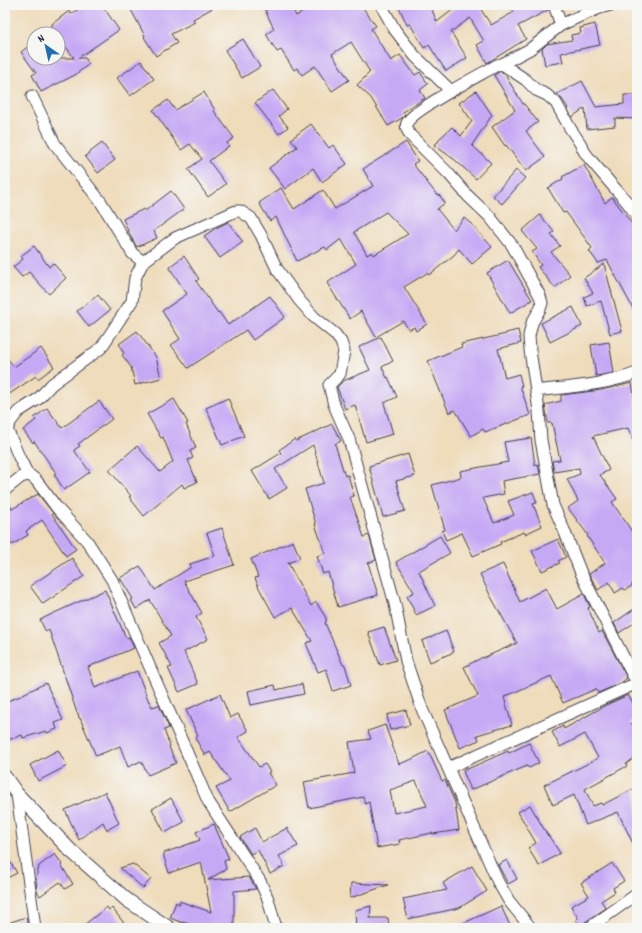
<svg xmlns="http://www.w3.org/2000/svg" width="642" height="933" viewBox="0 0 642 933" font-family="Dekko,sans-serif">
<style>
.building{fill:#c6a9f5;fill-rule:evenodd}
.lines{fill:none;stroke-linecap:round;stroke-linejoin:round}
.minor-casing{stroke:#413e4e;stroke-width:13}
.tertiary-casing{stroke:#413e4e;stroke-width:15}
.minor{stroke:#fff;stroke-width:11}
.tertiary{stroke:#fff;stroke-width:13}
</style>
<rect width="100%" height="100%" fill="#f6f6f2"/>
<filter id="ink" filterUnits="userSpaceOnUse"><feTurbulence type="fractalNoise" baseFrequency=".025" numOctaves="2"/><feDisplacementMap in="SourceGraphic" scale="8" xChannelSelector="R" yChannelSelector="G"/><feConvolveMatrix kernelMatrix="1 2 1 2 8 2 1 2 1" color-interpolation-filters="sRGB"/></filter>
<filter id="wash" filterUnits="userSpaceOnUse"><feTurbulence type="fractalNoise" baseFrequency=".012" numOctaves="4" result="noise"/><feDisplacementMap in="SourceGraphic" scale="16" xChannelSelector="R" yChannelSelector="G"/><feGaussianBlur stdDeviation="0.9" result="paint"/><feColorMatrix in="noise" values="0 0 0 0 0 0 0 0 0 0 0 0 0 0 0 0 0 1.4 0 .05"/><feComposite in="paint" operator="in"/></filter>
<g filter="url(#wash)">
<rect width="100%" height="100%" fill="#efdcbb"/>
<g id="blocks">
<!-- building -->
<path class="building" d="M84,5H102L119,30L78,58H85L89,64L75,75L41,92L32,75L36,73L21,52L34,42V58H74L58,36V34H56L52,28V24L69,11L71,14Z
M140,5H218L193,19L195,22L171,34L177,43L156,56L144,37L145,36L131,10Z
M265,5H291L296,16L314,5H361L376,26L371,29L391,61L400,55L415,75L420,72L428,84L420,90L425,98L403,112L405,115L402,118L388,126L371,98L357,85L370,72L351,42L332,54L349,80L332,91L315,66L302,75L297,68L294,70L281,50L277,52L266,34L274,29L265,10L267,9Z
M398,5H430L437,22L459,5H478L491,25L514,12L509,5H547L548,10L518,26L526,39L487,63L477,45L484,41L470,18L451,32L467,58L446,71L429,45L424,48L410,24L407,25Z
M595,24L600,45L561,53L563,62L545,65L542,49L547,44L572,40L571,35L581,33L580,28Z
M243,39L260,67L242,78L225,50Z
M141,61L154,79L130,96L117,78Z
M501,71L505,75L523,104H524L538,122L526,131L545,157L526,171L506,145L505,146L492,127L515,110L495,77L494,75Z
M582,81L596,107L624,104V95H637V119L615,118V126L587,129L585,108L572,117L567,108H568L562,99L557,94Z
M273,90L287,109L279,116L288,127L279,134L255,103Z
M476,91L492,115L472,145L491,163L476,179L455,160L434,145L439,141L438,140L452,127L461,136L472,121L459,103Z
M204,92L215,110L214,111L234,138L227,143L229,146L209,161L226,184L208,197L188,169L202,159L190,144L181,150L153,110L168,100L175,110Z
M311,124L329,148L333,145L347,164L322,182L313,168L285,189L269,168L297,147L291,139Z
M406,142L418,161L413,164L437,195H439L445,203L437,209L454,230L464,218L476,228V229L492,247L472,264L459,249L454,255L429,275L427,273L404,287L427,324L416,331L414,327L409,330L403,321L376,337L361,311L350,319L327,283L356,264L341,239L327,250L325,247L297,261L276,217L270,221L259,203L281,188L294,209L323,190L335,209L373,186L363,169ZM386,212L408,234L374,255L372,252L367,255L354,232Z
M102,143L115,160L98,173L85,156Z
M584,165L605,203L612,197L637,230V316L607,260L598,263L589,251L592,248L566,212L563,213L548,188L563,179L562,177Z
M516,170L525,178L502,204L493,196Z
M171,191L184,209L154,231L157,238L137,247L131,237L123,219L144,209L145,211Z
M540,215L554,232L551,234L560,246L551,252L570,275L555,288L538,267L541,265L532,252L537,249L522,231Z
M228,222L243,242L220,258L204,236L216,228Z
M34,246L49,267L53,263L66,278L49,294L29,272L22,277L13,267L23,259L21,256Z
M184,256L199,279L196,281L218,313L219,312L228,325L270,296L285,317L253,340L246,330L188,368L171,345L180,339L162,311L187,294L169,267Z
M508,260L532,300L510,313L487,273Z
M604,264L622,331L610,334L601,301L587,306L584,297L593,293L584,278Z
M98,295L110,310L89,327L77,311Z
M573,307L582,326L550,342L541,323Z
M518,330L521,343L498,349L505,378L519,374L522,386H520L530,415L485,432L483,429L471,436L455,410L449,413L428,361L462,347L461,344L506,334V333Z
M137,331L156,357L161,378L135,385L131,367L122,355L124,353L121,349L122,348L119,344Z
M381,337L393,361L382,367L387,378L388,377L397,397L384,403L393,434L366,442L355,405L345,409L337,387L343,381L370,370L359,347Z
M609,342L614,373L596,376L591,345Z
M41,348L54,367L38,379L36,376L5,397V355L14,367Z
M632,383L636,408L637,407V450L628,428L593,436L609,470L600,475L617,499L612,502L637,539V580L632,584L633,585L625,590L623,588L615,593L609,582L598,590L589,574L605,563L587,536L588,535L568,508L578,501L567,479L580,474L579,468L554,472L552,461L560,460L552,423H548L545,405L561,401V395L601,390Z
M228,398L244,436L222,445L206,408Z
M174,399L188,423L186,424L196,448L190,451L193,458L188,460L197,482L184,488L182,484L144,516L129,497L131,496L109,470L137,446L160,472L173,462L163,437L161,438L147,414Z
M99,401L112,419L78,444L80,446L74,450L90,472L64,490L54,474L56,473L34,441L33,443L23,430L36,420L34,418L47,408L62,428Z
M332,424L341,441L335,444L345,476L348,475L354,496L350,497L364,537L369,535L376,560L368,563L378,595L338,607L328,572L323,574L317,556L325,553L315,524H316L305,489L324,483L313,445L275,469L287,488L269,499L252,471L281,453L279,450L295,439L296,441Z
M531,438L535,465L538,464L540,474L502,481L504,494L483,498L494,523L514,515L508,501L533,492L537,503L533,504L542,526L525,534L524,532L500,542L501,544L473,556L462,533L446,540L442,531L445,530L432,485L461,477L460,471L508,462L504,442Z
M408,454L415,476L396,481L405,511L383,517L369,466Z
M38,494L53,513L52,514L76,549L66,556L42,520L26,531L28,535L12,545L9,540L5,542V498L12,509Z
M222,528L234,565L184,581L202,613L196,617L208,639L184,652L198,684L179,692L168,668L172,667L159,643L171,636L150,600L136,609L131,600L133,599L120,578L140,566L155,590L191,567L190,564L215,556L207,533Z
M440,536L450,553L419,571L435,606L416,615L407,596L414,592L396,562Z
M558,539L566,557L558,561L560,563L542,571L532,551Z
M293,541L300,558L288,563L311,606L316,602L326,618V622L325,623L343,665H345L351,685L333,691L326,669L318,672L306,643L312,641L292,608L275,617L259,588L255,578L258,577L251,559Z
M72,558L84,576L43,604L30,586Z
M503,564L520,602L546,588L557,609L584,594L590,607L588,608L599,633L602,631L627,678L621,683L598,693L596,689L563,703L551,676L504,697L512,725L477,735L479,740L460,748L445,710L478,696L464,667L483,657V658L517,643L490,595L480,574Z
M105,590L126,638L129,637L134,648L88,667L95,688L137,671L149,702H150L152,707L159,705L169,728L164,730L170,746L169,747L176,763L148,775L141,761L128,767L120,746L96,756L80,718H79L78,713H77L62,668L49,630L46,632L40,620L52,614Z
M637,607V621L619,633L614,623Z
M384,627L396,660L380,665L368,632Z
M446,631L454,652L430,662L422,641Z
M46,683L63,720L55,723L57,729L47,733L46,731L23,738L22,735L8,740L5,730V702L23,695V694Z
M302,684L304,694L251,705L248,691L275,685L276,690Z
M220,694L230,718L238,714L248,731L238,737L259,767L265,764L270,772L268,773L276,785L230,812L216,788L230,781L210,752L205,755L195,738L198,736L186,710Z
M628,695L637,709V719L631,723L637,730V756L626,764L627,766L585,789L593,806L601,803L602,805L633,789L637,797V852L618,812L586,825L574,795L553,805L544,785L585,765L598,758L585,734L560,747L552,732L563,726L564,729L606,705Z
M406,710L410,725L390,730L387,715Z
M385,725L399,764L410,760L428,751L442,781L445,780L455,803L459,830L433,834L432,833L399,840L400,844L377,848L369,802L365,804L363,797L309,808L304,782L354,773L349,742L371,739L368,731ZM416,781L427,806L394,813L390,790Z
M529,743L539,763L529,768L527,766L471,790L463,771L508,751L509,753Z
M58,750L67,766L38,781L30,765Z
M105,792L119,823L107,830L103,822L79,840L65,810Z
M171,798L184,822L165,833L152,809Z
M530,805L548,836V835L560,853L539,866L528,848L536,843L518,812Z
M214,824L229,859L224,861L226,869L208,880L249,877L256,889L234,891V928H202L183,922V923L170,918L176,902L180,905L179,901L211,912L201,862L169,873L164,857V853L200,840L196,832Z
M255,828L262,842L287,828L298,846L279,856L284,866L270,874L258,850L251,854L240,837Z
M5,853L17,873L5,879Z
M55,854L62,864L61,865L73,884L65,889L60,882L40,896L37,891L36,879L39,866Z
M507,860L517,879L508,884L498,865Z
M612,863L624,881L613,888L615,892L601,901L606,908L585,922L583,925L582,928H581L576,920L578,918L571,906L589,896L581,883Z
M133,864L151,879L143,888L120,868Z
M472,866L487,891L459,908L408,919L403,899L447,890L443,883Z
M351,883L388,885L350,898Z
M371,906L370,918H388L389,928H356L355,910Z
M501,906L511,928H453Z
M107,907L109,910L112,908L128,928H80Z
M26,917L28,928H5V924Z"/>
</g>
</g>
<g filter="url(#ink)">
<use href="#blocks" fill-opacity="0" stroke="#413e4e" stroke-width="1"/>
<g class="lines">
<defs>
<path id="minor" d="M381,5L395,30L415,56L451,91
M554,5L561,25
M611,5L600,8L578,17L561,25L530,49L502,64L497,65C482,74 412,110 407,123C405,127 408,131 410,135L448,173L468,196L490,217L512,245L540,296L542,303L540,309L532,323L529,336L530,350L539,411L541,440L553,505L564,530L581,573L632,674L637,681
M502,64L526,80L536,90L547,95L556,103L570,128L580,143L584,151L589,158L612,185L627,202L637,216
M32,96L55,144L101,202L128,246L132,253L143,262L175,238L236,211H240L251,218L261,235L277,269L299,300L314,317L335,334L341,342L344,351L340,374L329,385L334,405L349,439L395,604L406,661L422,709L498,882L509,901L531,928
M143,262L135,278L132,301L101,348L52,384L38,399L18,412L11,421L7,429L19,457L28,475L31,476L36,480L57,508L87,541L112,580L208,801L260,881L268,899L276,928
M536,391C570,387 605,385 637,373
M5,490L21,477L28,475
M448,768L637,683
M17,794L35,928
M589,928L637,894"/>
<path id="tertiary" d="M5,777L17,794L70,850L127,900L169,928"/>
</defs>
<!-- minor casing -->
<use href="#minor" class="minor-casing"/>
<!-- tertiary casing -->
<use href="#tertiary" class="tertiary-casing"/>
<!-- minor -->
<use href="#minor" class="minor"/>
<!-- tertiary -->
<use href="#tertiary" class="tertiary"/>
</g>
</g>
<!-- margin -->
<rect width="642" height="933" fill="none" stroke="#f6f6f2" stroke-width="20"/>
<!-- north arrow -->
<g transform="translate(46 46) rotate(326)"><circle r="19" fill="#f6f6f2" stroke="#a1a1a9"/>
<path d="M0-3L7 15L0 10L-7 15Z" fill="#1f6fb2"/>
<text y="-6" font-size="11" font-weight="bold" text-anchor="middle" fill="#22223b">N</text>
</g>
</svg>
